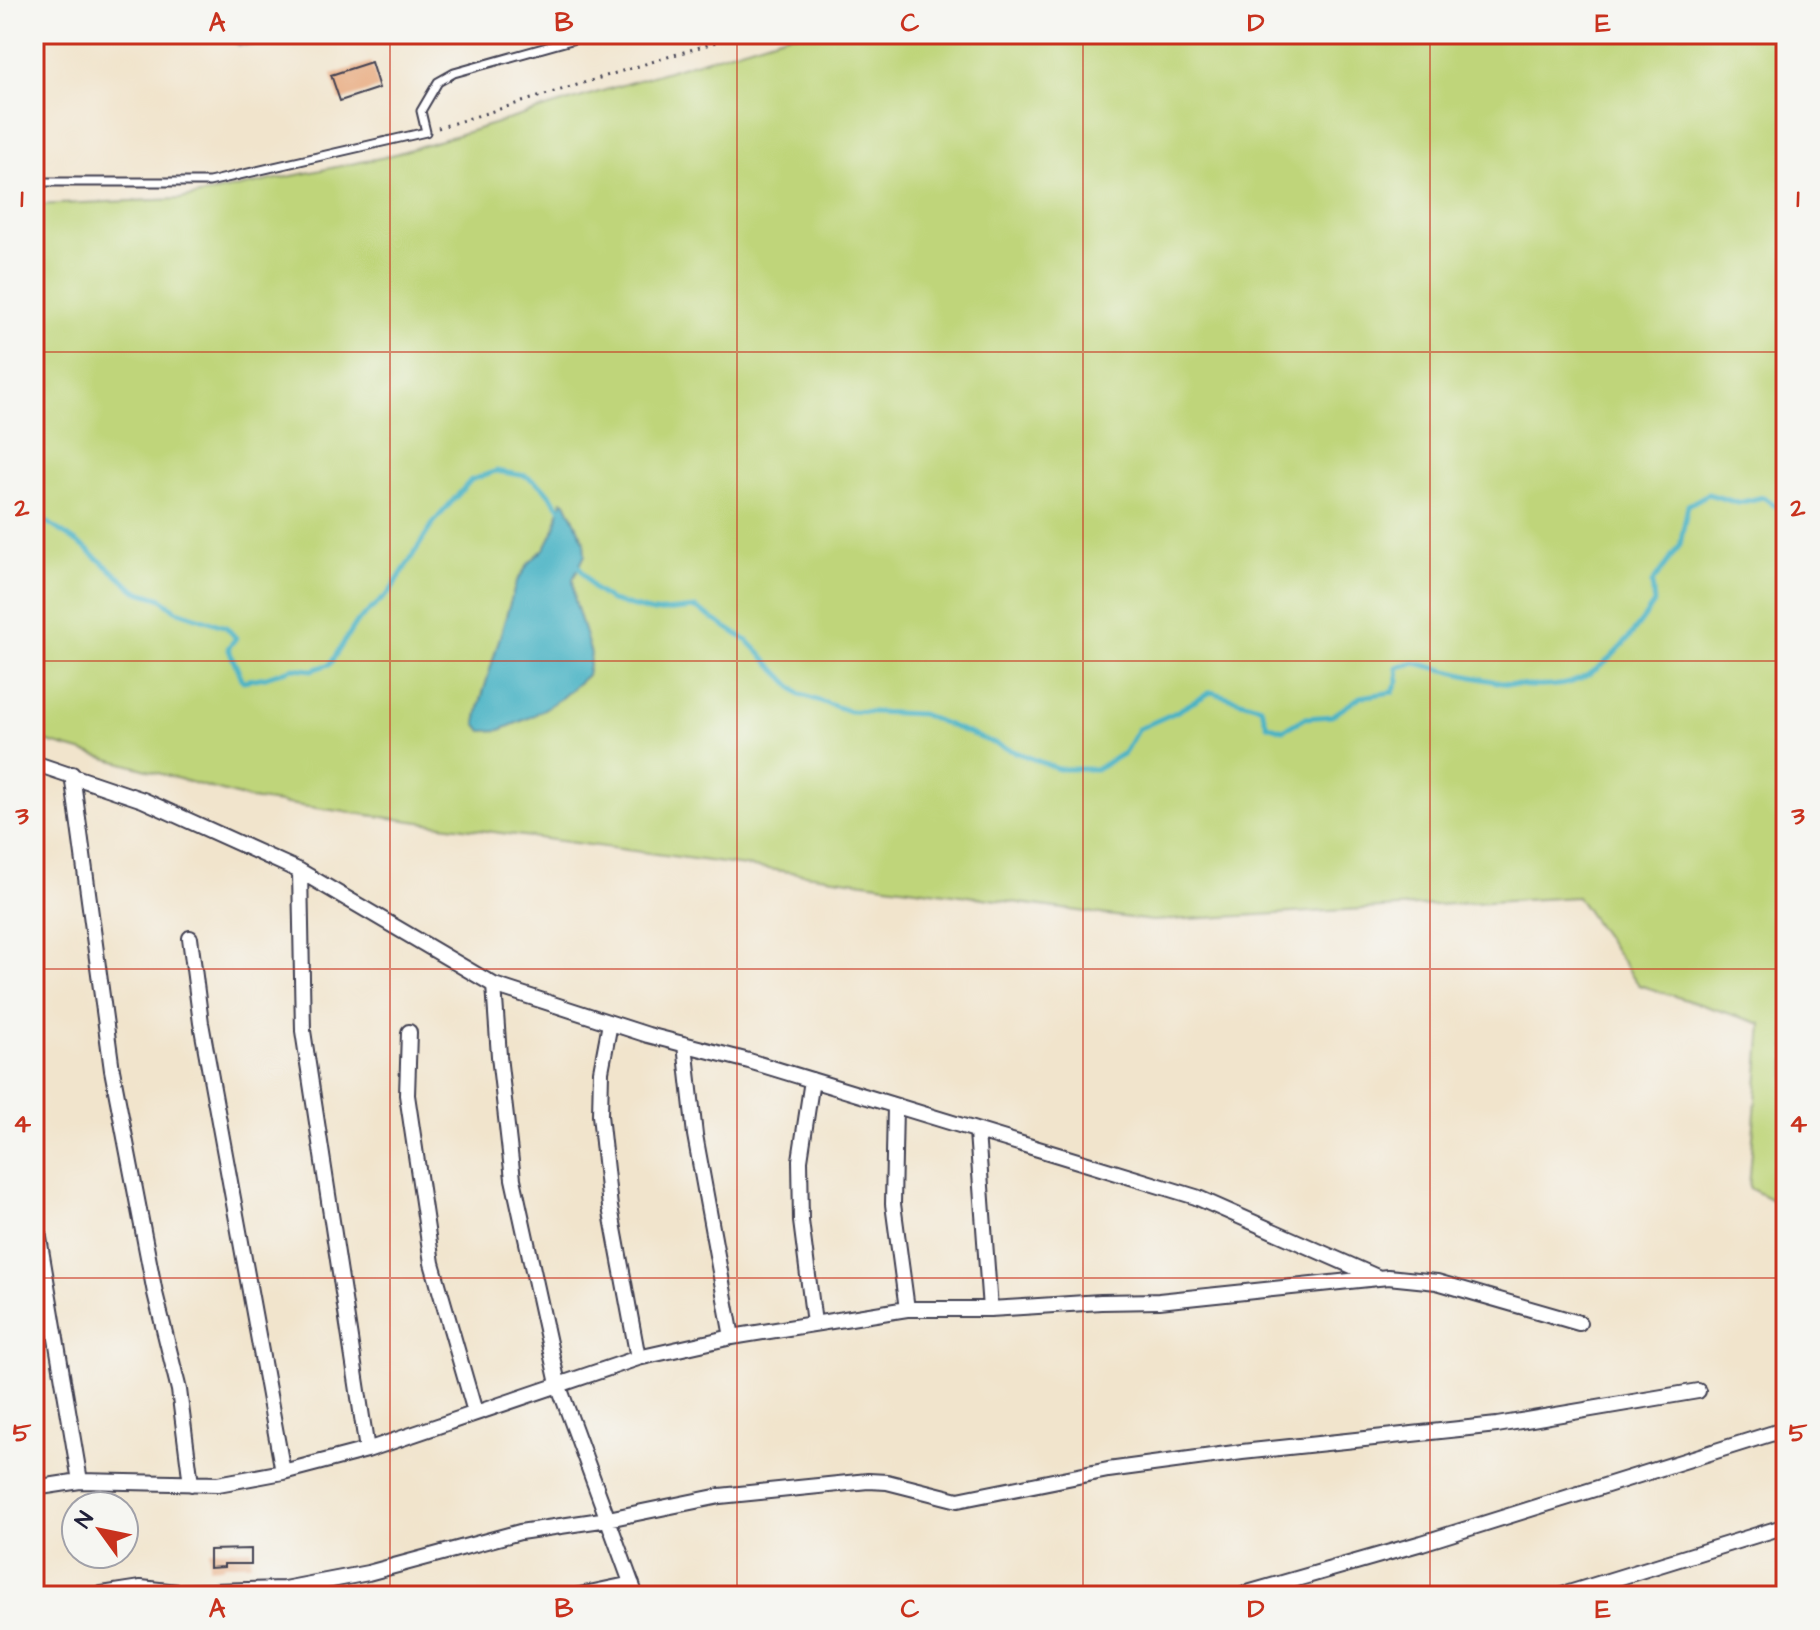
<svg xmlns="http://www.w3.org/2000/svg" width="1820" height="1630" viewBox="0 0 1820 1630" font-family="'Architects Daughter',sans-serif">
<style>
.green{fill:#bfd57a;stroke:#707c5a;stroke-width:2}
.water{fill:#47b2c4;stroke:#346a80;stroke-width:2}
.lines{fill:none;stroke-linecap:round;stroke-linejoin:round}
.stream{stroke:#47b2c4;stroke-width:5}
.building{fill:#e7a577}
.lane-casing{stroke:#413f51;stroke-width:11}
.street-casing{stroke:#413f51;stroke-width:18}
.path{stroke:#413f51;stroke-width:3;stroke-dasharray:2 6;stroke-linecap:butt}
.lane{stroke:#fff;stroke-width:7}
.street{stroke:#fff;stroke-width:14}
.grid{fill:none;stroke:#c8321e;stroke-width:2;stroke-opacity:0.55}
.neatline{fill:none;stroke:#c8321e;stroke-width:3}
.grid-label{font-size:26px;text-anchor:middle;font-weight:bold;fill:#c8321e}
</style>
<rect width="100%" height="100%" fill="#f6f6f2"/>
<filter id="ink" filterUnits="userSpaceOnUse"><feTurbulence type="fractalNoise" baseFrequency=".0125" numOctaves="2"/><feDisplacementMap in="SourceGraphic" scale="16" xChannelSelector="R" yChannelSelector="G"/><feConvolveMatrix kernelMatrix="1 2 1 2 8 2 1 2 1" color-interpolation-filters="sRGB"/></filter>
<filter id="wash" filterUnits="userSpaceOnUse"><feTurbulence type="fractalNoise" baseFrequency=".006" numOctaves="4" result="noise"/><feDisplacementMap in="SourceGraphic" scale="32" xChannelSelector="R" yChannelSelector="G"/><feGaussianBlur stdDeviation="1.8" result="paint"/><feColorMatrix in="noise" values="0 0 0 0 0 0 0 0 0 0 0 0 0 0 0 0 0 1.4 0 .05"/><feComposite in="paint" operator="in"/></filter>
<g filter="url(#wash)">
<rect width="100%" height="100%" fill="#f1e4cc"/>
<!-- green -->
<path class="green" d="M790,34H1786V1207L1749,1188L1762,1024L1639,985L1577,897L1152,921L250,799L34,738V205L180,199L385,157Z"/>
<!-- water -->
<path class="water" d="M220,34H322L288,45H239Z
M562,501L566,502L584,541L585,555L573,579L575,601L591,654L587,675L560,699L531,717L500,730L482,731L476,723L480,703L516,583L529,563L545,548L555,528Z"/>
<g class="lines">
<!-- stream -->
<path class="stream" d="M34,518L38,516L84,547L136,591L162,599L175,610L226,627L236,638L228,648L243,681L266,677L293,668L312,670L330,664L356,623L389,593L434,522L471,480L496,471L526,476L543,487L560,508
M577,564L594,589L611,601L653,612L696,608L749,642L799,694L849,711L921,714L1058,769H1097L1124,753L1138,729L1174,713L1211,692L1261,707L1267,725L1283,730L1305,718L1332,716L1360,697L1393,692L1398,680L1397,667L1415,663C1461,673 1537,699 1580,679C1611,665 1636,630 1654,603L1652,583L1680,545L1688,505L1708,494L1738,503L1763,497L1786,514"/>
</g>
<g id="blocks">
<!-- building -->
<path class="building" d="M371,62L379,88L340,101L331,75Z
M251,1549V1564H224V1567L209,1568V1550Z"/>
</g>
</g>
<g filter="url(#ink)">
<use href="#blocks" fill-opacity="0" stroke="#413f51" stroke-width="2"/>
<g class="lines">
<defs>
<path id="lane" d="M34,182H209L426,132L421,111L438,82L454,73L593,34"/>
<path id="street" d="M34,763L143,800L300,871L494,985L648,1035L749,1061L1196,1197L1377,1277
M72,774L112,1070L155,1293L179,1390L191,1484
M300,871L303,1031L367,1450
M190,938L201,1023L283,1472
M494,985L499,1056L513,1179L558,1384L636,1596
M610,1023L601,1071L600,1115L610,1207L638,1358
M409,1032L407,1095L432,1263L475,1412
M685,1045L695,1135L732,1337
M812,1080L800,1160L801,1221L814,1323
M895,1106L893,1204L907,1309
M977,1132L990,1309
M34,1208L80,1481
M34,1488L80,1481L218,1484L283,1472L367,1450L638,1358L732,1337L907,1309H990L1101,1302L1159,1301L1388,1277L1437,1282L1579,1323
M89,1596L141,1588
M142,1596L141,1588L178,1592L284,1589L368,1573L520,1532L608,1519L720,1496L868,1481L887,1482L958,1500L1108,1470L1242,1452L1497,1425L1698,1391
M575,1596L632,1584
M1237,1596L1422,1543L1783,1430
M1559,1596L1786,1526"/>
</defs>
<!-- lane casing -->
<use href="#lane" class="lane-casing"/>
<!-- street casing -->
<use href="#street" class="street-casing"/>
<!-- path -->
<path class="path" d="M438,128L742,34"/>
<!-- lane -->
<use href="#lane" class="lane"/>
<!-- street -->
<use href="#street" class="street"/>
</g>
</g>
<!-- grid -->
<path class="grid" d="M390,34V1596M737,34V1596M1083,34V1596M1430,34V1596M34,352H1786M34,661H1786M34,969H1786M34,1278H1786"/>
<!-- margin -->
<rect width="1820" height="1630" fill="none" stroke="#f6f6f2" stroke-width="88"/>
<!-- north arrow -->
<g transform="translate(100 1530) rotate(303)"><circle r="38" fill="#f6f6f2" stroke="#a1a1a9" stroke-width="2"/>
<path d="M0-6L14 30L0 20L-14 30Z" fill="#c8321e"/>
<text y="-12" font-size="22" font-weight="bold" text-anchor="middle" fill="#22223b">N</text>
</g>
<rect x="44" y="44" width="1732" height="1542" class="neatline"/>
<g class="grid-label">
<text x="217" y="31">A</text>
<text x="564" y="31">B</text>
<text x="910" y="31">C</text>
<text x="1256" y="31">D</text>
<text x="1603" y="31">E</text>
<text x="22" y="207">1</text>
<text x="1798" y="207">1</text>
<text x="22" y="516">2</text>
<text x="1798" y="516">2</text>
<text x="22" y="824">3</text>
<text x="1798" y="824">3</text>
<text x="22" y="1132">4</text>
<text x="1798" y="1132">4</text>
<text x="22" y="1441">5</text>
<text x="1798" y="1441">5</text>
<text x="217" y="1617">A</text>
<text x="564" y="1617">B</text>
<text x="910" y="1617">C</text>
<text x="1256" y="1617">D</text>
<text x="1603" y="1617">E</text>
</g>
</svg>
